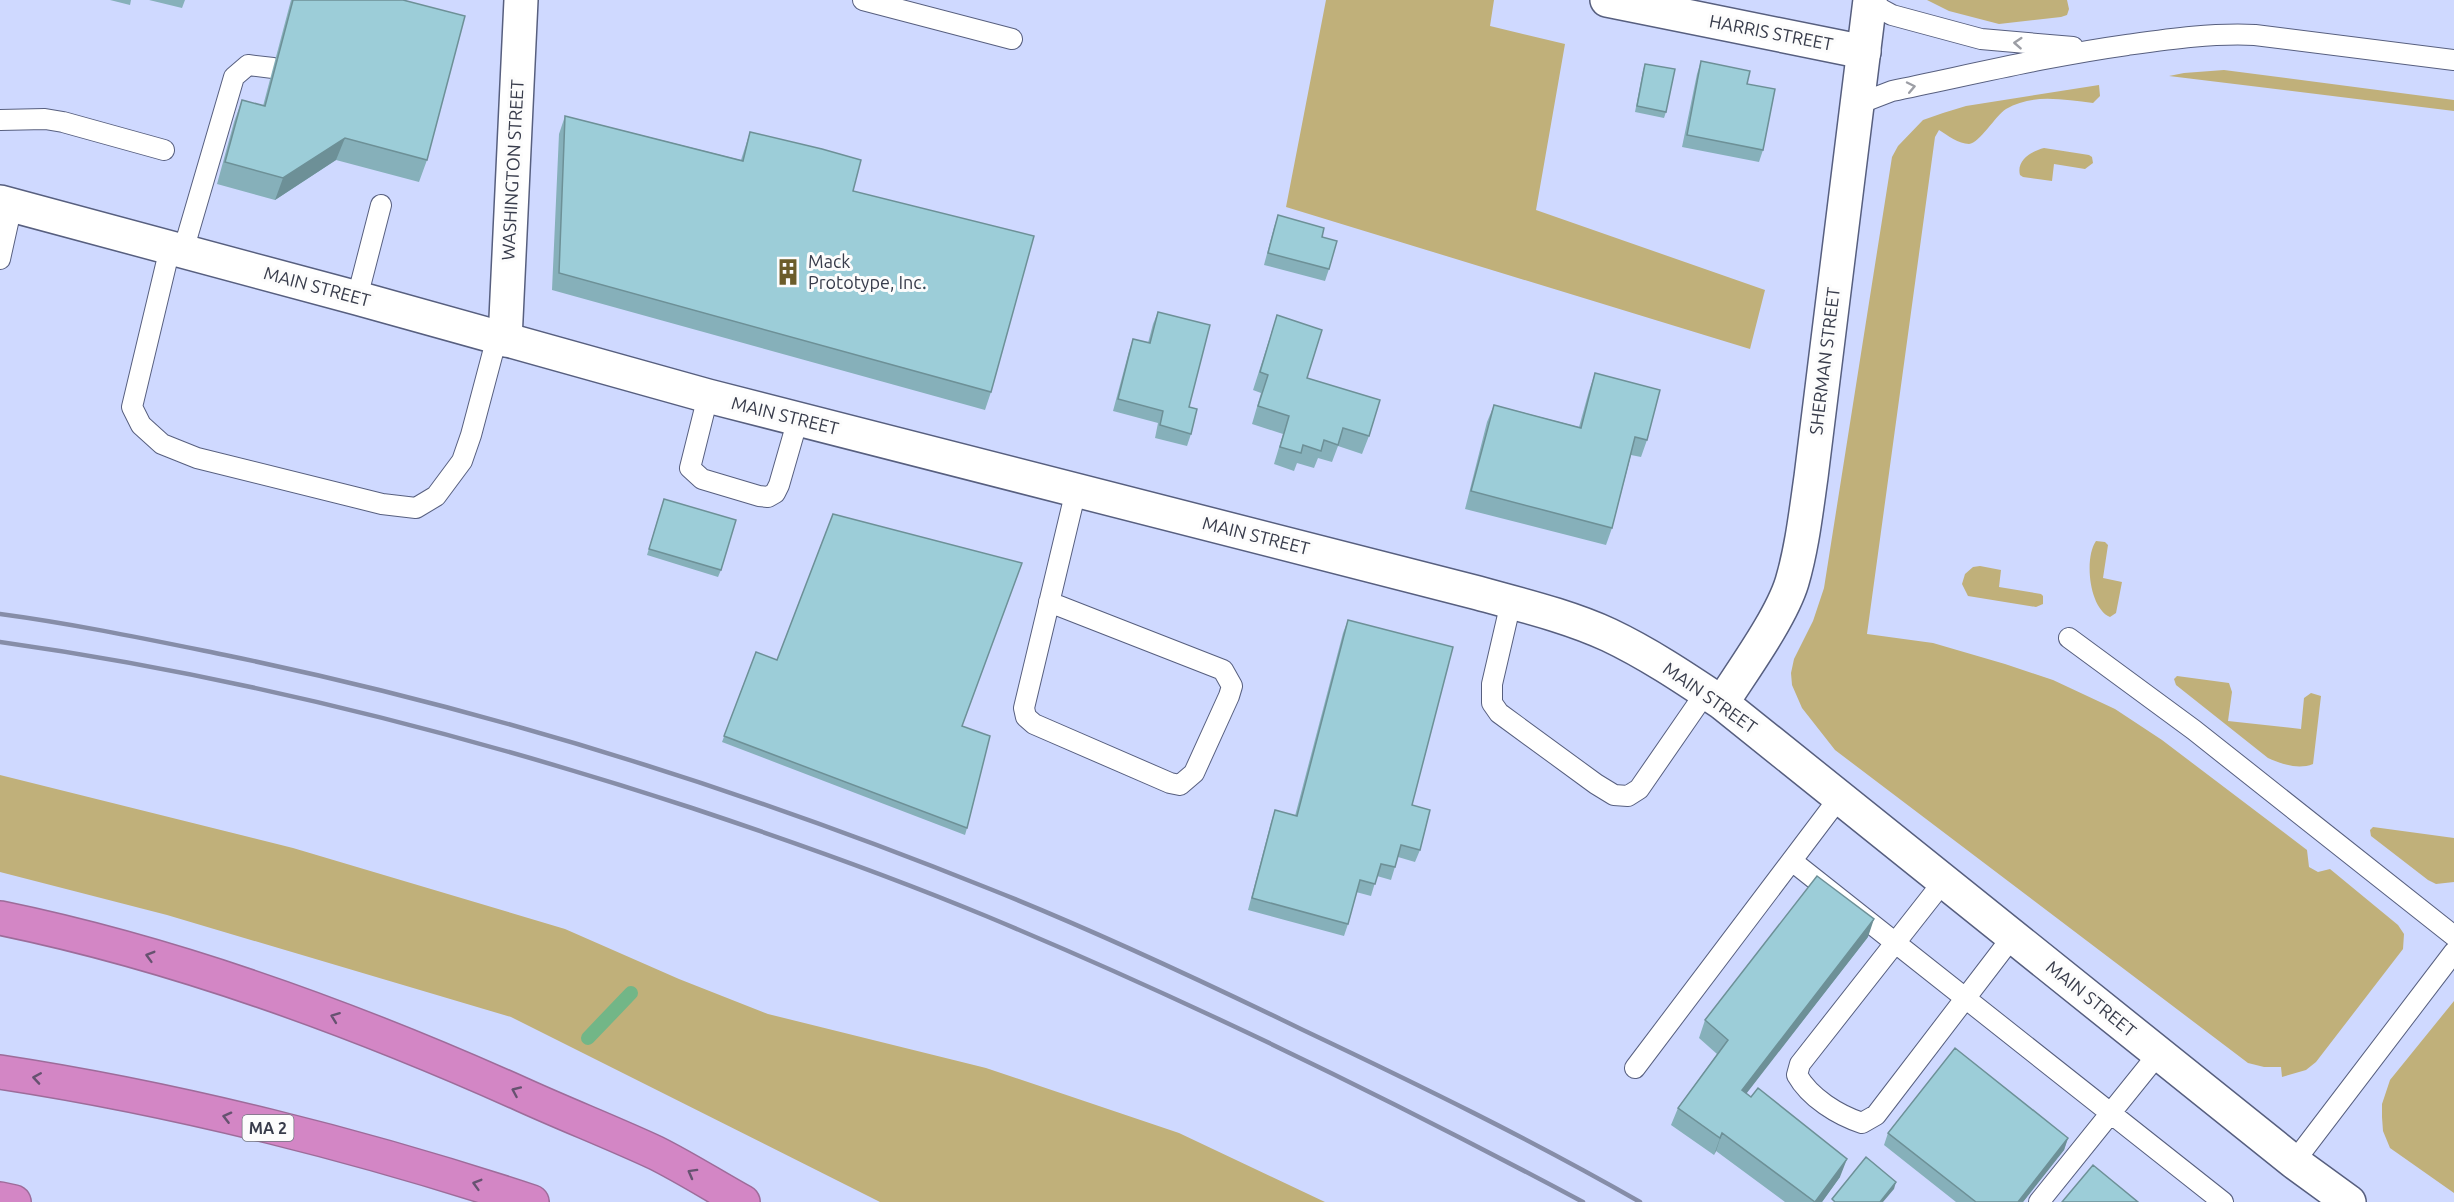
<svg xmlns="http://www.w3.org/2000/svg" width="2454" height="1202" viewBox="0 0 2454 1202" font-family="Ubuntu,sans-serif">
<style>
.green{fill:#c0b07a}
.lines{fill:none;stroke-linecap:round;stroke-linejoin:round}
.stream{stroke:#72b687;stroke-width:14}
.lane-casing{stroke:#575f7f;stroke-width:22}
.street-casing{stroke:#575f7f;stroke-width:36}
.secondary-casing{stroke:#575f7f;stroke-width:36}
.highway-casing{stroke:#9d6c9a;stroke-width:36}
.lane{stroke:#fff;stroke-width:20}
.street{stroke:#fff;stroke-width:33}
.secondary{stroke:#fff;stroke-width:33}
.highway{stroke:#d386c5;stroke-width:33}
.rail{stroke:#868da8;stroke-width:4.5}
.wall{fill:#86b0ba}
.shaded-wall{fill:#6d9097}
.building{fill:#9ccdd8;stroke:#6d9097;stroke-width:1.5}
.oneway{stroke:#9c9ea5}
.oneway2{stroke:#665270}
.labels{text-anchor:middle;stroke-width:6;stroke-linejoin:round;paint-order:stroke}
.shield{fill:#fcfcfc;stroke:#737680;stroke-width:1.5}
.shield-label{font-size:16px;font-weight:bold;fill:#383c4b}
.street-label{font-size:18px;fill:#383c4b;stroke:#fcfcfc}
.poi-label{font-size:18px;fill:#383c4b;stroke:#fcfcfc;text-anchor:start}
</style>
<rect width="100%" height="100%" fill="#cfd9ff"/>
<!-- green -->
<path class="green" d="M1326,0H1494L1490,26L1565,44L1536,210L1765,290L1750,349L1286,207Z
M1927,0H2067L2069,9L2067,15L2061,17L1999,24L1949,11Z
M2224,70L2454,100V111L2169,76L2184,73Z
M2099,85L2100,96L2093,103C2064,100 2033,93 2006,109C1995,116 1980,143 1969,144C1959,144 1947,135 1939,130L1935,137L1867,634L1933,643L2005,664L2053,680L2115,709L2162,740L2307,850L2309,867L2318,872L2330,869L2398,925L2404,934L2403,949L2316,1062L2306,1070L2282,1077L2281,1067H2264L2248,1063L1835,750L1802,708L1792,685L1791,673L1794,659L1813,621L1824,588L1892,157L1898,146L1923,120L1943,113L1966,106Z
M2044,148L2089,155L2092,157L2093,163L2085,169L2054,164L2052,181L2023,177L2020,175C2016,160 2032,151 2044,148Z
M2096,541L2105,542L2108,545L2103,578L2122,582L2116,613L2110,617C2089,608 2084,558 2096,541Z
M1980,566L2001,570L1999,587L2041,594L2043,596V604L2036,607L1968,596L1962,584L1965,574L1973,567Z
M2177,676L2229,683L2232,692L2228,721L2301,729L2304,698L2311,693L2321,696L2313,764C2298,770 2282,764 2268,758L2176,685L2174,679Z
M0,775L293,848L565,929L679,979L768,1014L986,1068L1179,1133L1325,1202H880L511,1017L167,915L0,872Z
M2373,827L2454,838V882L2436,884L2428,880L2371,836L2370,830Z
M2454,1001V1193L2390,1148L2383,1131L2382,1117V1104L2390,1080Z"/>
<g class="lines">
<!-- stream -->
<path class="stream" d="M588,1038L631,993"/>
<defs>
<path id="lane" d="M863,0L1012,39
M1871,0L1881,9L1892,15L1981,39L2073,47
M1857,107L1866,101L1892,91C1970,75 2048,56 2127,45C2170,39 2211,33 2255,35L2454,60
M0,120L45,119L63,122L164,150
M170,248L132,407L141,425L162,444L197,458L382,504L416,508L436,496L462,461L471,435L497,337
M183,251L234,77L248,65L273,68
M0,259L12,205
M357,298L381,205
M708,396L690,468L702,479L759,496L768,497L775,493L779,485L798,419
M1049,602L1223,670L1232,686L1229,696L1194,773L1180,785L1170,783L1034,724L1026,717L1024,708L1076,490
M1511,602L1492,684V703L1499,713L1596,784L1614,795L1628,796L1639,789L1706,692
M2069,638L2194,730L2454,936
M1792,861L2223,1202
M1943,882L1800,1064L1797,1075C1810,1098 1838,1115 1862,1123L1876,1115L2013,936
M1635,1068L1839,798
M2294,1162L2454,952
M2039,1202L2159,1053"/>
<path id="street" d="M1607,0L1864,52
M505,340L521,0"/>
<path id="secondary" d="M0,202L357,298L708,396L1478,593C1521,605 1568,616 1609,635C1649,654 1686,679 1722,703L2294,1162L2349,1202
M1722,703C1743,670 1781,618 1792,582C1802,548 1806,512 1811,477L1870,0"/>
<path id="highway" d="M0,918C180,955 356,1020 523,1095C567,1115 613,1133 656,1153C686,1168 714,1186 743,1202
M0,1072C177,1099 363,1146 532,1202
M0,1199L14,1202"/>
</defs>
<!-- lane casing -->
<use href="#lane" class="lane-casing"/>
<!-- street casing -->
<use href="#street" class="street-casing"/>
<!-- secondary casing -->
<use href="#secondary" class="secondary-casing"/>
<!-- highway casing -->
<use href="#highway" class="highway-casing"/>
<!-- lane -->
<use href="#lane" class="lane"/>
<!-- street -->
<use href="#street" class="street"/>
<!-- secondary -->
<use href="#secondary" class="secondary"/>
<!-- highway -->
<use href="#highway" class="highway"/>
<!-- rail -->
<path class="rail" d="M0,614C75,624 151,640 225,655C487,709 742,789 990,889C1096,931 1200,980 1303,1030C1417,1084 1530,1139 1640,1202
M0,642C235,675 466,734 692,808C791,841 890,876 986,916C1190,1001 1388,1098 1583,1202"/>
</g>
<!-- wall -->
<path class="wall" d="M110,0H131L130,5Z
M149,0H185L182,8Z
M291,0H403L427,160L419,182L336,160L275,200L217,184L234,122L242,100L263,106Z
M1701,61L1747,84L1763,150L1759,162L1682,147L1697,74Z
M1645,64L1666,112L1664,118L1635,112L1643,70Z
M565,116L741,160L750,132L853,191L991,392L985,410L552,290L559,134Z
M1278,215L1322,237L1329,269L1325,281L1264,265L1274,227Z
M1158,312L1189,407L1191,434L1187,446L1155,438L1158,423L1113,411L1129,351L1133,339L1148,343L1153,324Z
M1277,315L1307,378L1369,436L1362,454L1338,446L1332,462L1318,458L1314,468L1297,463L1294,471L1274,464L1283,434L1252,424L1261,393L1253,390Z
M1595,373L1647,440L1641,457L1631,455L1612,528L1606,545L1465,509L1487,422L1494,405L1579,427L1589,391Z
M662,505L721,570L718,577L647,555Z
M1348,620L1412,805L1420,850L1415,862L1398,857L1391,880L1377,876L1371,896L1356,892L1348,924L1344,936L1248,910L1271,822L1275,810L1295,816L1343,633Z
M756,652L967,828L965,835L722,742Z
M1868,937L1746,1093L1840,1177L1822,1202H1785L1716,1151L1714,1155L1671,1125L1678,1108L1717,1054L1699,1038L1705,1020Z
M1888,1133L2068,1138L2064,1150L2023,1202H1956L1884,1145Z"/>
<!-- shaded-wall -->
<path class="shaded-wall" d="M345,138L336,160L275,200L283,178Z
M1874,919L1868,937L1736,1107L1742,1090Z
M1722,1133L1716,1151L1714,1155L1720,1138Z
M2068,1138L2064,1150L2023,1202H2018Z
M1847,1159L1840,1177L1822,1202H1815Z
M1896,1182L1894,1189L1883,1202H1880Z"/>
<!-- building -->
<path class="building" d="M293,0H403L465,16L427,160L345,138L283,178L225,162L242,100L265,106Z
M1701,61L1750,71L1747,84L1775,89L1763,150L1687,135Z
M1645,64L1675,69L1666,112L1637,106Z
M565,116L743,161L750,132L822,149L861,160L853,191L1034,236L991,392L559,273Z
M1278,215L1324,228L1322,237L1337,241L1329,269L1268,253Z
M1158,312L1210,325L1189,407L1197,409L1191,434L1160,425L1163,411L1118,399L1133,339L1150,343Z
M1277,315L1322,330L1307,378L1380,400L1369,436L1343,428L1338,445L1324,440L1321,451L1303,445L1301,453L1280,447L1289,416L1258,406L1268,375L1260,372Z
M1595,373L1660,390L1647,440L1635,437L1612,528L1471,491L1494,405L1581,428Z
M664,499L736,520L721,570L649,549Z
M833,514L1022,563L962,726L990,736L967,828L724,736L756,652L777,660Z
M1348,620L1453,647L1412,805L1430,810L1420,850L1401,845L1395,867L1381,864L1375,884L1360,880L1348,924L1252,898L1275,810L1297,816Z
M1817,876L1874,919L1742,1090L1751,1097L1758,1088L1847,1159L1815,1202L1722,1133L1720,1138L1678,1108L1728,1040L1705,1020Z
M1955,1048L2068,1138L2018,1202H1976L1888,1133Z
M1866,1157L1896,1182L1880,1202H1835L1832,1199Z
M2093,1165L2138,1202H2062Z"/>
<!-- one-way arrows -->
<defs><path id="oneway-chevron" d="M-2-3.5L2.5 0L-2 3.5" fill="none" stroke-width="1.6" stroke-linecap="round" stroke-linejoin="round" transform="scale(1.5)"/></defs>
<g class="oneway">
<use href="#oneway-chevron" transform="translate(2018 43) rotate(-176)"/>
<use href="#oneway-chevron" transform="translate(1911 87) rotate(-12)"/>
</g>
<g class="oneway2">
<use href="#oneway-chevron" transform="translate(150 956) rotate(-164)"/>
<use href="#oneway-chevron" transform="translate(335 1017) rotate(-159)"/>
<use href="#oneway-chevron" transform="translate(37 1078) rotate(-171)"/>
<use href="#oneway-chevron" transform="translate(516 1091) rotate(-156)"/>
<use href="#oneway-chevron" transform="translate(227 1117) rotate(-166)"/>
<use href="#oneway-chevron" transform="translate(692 1173) rotate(-151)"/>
<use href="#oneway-chevron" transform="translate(477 1184) rotate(-164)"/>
</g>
<!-- icons -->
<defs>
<symbol id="building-bare" viewBox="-9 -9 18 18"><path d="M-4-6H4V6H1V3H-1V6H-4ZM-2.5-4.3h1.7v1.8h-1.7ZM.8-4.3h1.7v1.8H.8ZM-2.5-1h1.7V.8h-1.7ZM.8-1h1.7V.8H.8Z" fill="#6b5c2a" stroke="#fcfcfc" stroke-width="2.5" paint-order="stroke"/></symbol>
</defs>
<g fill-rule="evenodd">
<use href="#building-bare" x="769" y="253" width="38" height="38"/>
</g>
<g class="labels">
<!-- shield labels -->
<rect class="shield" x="242.5" y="1115" width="51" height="26" rx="4.5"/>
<g class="shield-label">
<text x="268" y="1134">MA 2</text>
</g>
<!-- street labels -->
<g class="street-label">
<text transform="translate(1771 33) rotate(11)" y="6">HARRIS STREET</text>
<text transform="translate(513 170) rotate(-87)" y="6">WASHINGTON STREET</text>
<text transform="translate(317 287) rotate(15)" y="6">MAIN STREET</text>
<text transform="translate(1825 361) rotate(-83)" y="6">SHERMAN STREET</text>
<text transform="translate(785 416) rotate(14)" y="6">MAIN STREET</text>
<text transform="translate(1256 536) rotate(14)" y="6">MAIN STREET</text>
<text transform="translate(1710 698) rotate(35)" y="6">MAIN STREET</text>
<text transform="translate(2091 999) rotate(39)" y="6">MAIN STREET</text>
</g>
<!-- poi labels -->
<g class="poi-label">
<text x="808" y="268">Mack<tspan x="808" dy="21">Prototype, Inc.</tspan></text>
</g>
</g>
</svg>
